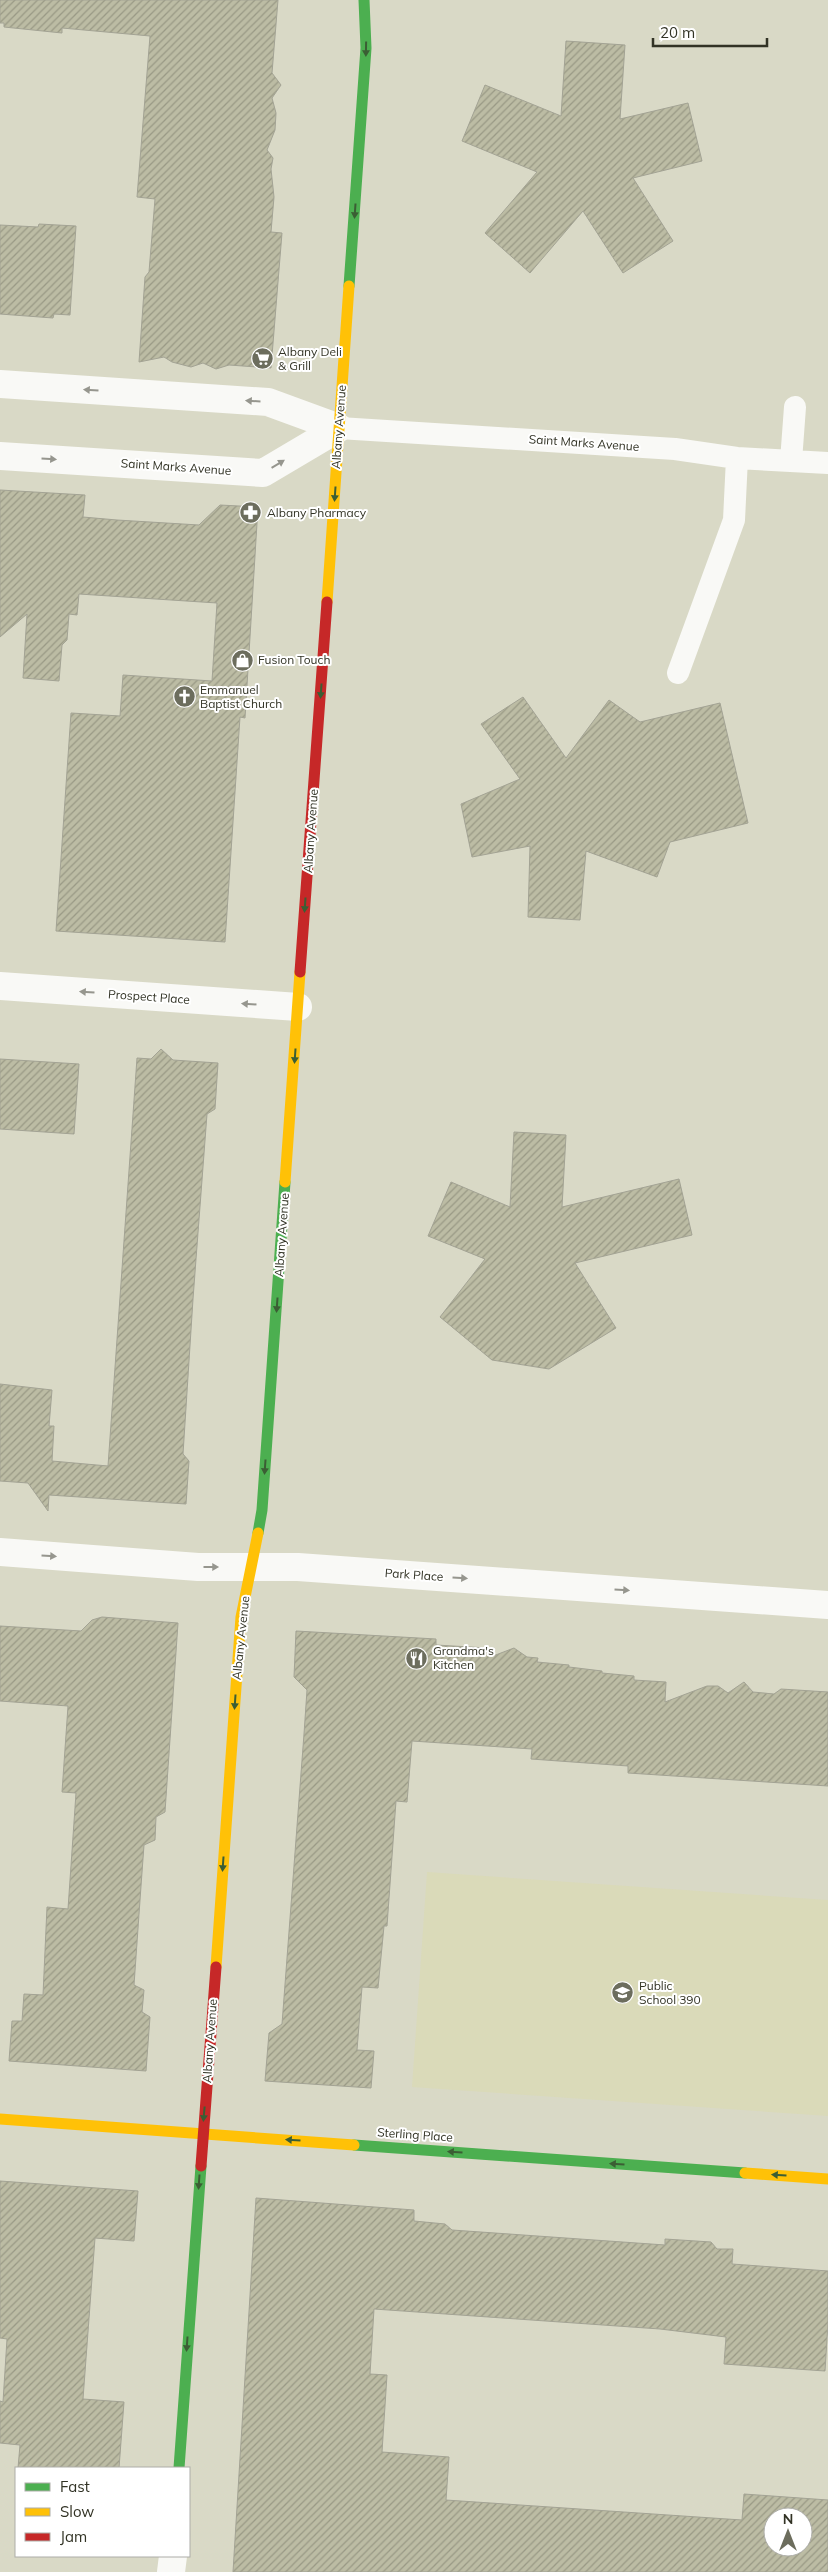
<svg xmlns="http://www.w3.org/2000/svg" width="828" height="2572" viewBox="0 0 828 2572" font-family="Mulish,sans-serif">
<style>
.built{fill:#dadab9}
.building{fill:url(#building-hatch);stroke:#a3a394;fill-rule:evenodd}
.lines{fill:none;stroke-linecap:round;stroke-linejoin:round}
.lane{stroke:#f9f9f6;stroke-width:22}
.street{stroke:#f9f9f6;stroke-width:28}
.fast{stroke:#4caf50;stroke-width:11}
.slow{stroke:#ffc107;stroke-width:11}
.jam{stroke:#c62828;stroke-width:11}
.oneway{fill:#3b5e34}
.oneway2{fill:#96968e}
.labels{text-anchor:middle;stroke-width:4;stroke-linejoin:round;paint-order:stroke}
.poi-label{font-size:12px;fill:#323325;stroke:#fff;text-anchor:start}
.street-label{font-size:12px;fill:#323325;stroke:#fff}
</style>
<defs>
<pattern id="building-hatch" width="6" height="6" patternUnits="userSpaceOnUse" patternTransform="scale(1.25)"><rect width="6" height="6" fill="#bcbca4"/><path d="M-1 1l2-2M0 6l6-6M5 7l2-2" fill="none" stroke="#999985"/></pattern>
</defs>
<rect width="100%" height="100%" fill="#d9d9c6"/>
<!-- built -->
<path class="built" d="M427,1872L828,1900V2116L412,2087Z"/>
<!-- building -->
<path class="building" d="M0,0H278L272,73L281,85L272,98L276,113L275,130L267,150L273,158L271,169L274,197L271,232L282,233L271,368L229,365L216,369L203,363L191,367L172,362L164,357L139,362L145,277L149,272L155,199L137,197L150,36L62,28V33L4,27V23H0Z
M566,41L625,45L620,119L688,103L702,161L633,178L673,241L623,273L583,211L530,273L485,233L537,172L462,141L485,85L561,116Z
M39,224L76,226L70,315L54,314L53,318L0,314V225L38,227Z
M0,490L85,495L83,517L117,520L199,525L220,505L258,507L245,718L240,717L225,942L56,931L71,713L120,716L123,675L212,681L217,603L79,594L77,615L69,614L67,640L62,645L59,681L23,678L27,614L0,637Z
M523,697L566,758L609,700L640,722L720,703L748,823L670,842L657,877L586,851L580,920L528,917L530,846L472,857L461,804L520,779L481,724Z
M161,1049L173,1060L218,1063L215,1109L207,1114L193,1299L183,1454L189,1461L186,1504L49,1495L48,1511L28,1483L0,1481V1384L52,1390L49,1426H54L52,1461L108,1466L137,1058L151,1059Z
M0,1059L79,1064L74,1134L0,1129Z
M514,1132L566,1135L562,1207L679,1179L692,1235L575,1263L616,1328L549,1369L492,1360L440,1317L485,1259L428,1236L451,1182L510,1207Z
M102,1617L178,1623L165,1812L156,1817L155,1840L144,1845L141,1886L134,1985L144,1990L142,2012L150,2017L146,2071L9,2061L12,2021H22L24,1994L43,1995L47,1907L68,1909L76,1793L62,1792L68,1706L0,1701V1626L81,1631L92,1620Z
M296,1631L436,1639V1645L487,1648L493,1656L514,1648L527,1657L538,1658L537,1662L569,1665V1667L602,1671V1673L634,1676V1680L666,1682L665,1702L707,1686H718L728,1693L744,1682L753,1692L774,1694L781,1689L828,1692V1786L628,1773V1766L531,1759L532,1749L412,1741L407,1802L396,1801L387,1926H384L378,1988L362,1987L357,2050L374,2051L371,2088L265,2081L269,2033L282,2024L304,1734L307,1690L294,1677Z
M0,2181L138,2191L134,2241L95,2238L83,2399L124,2402L119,2468H18L20,2445L0,2443V2401L3,2402L7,2339L0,2338Z
M256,2198L414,2210V2221L445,2224L452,2230L665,2245V2239L711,2242L717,2249H733L732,2264L828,2271V2323L825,2371L724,2364L726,2337L660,2329L374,2309L370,2374L387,2375L382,2452L449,2457L446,2500L742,2520L744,2494L828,2500V2572H233ZM773,2517H803V2547H773Z"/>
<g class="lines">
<!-- lane -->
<path class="lane" d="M339,428L675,449L737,458L828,463
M791,461L795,407
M678,673L734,520L737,458"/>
<!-- street -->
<path class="street" d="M0,384L268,402L339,428L263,473L0,456
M0,986L298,1007
M0,1552L198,1567H298L828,1605
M171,2572L173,2556"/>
<!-- fast -->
<path class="fast" d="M349,286L366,48L364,0
M258,1533L262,1510L285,1182
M354,2145L745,2173
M179,2468L201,2166"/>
<!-- slow -->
<path class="slow" d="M327,602L349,286
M285,1182L300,972
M216,1967L241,1617L258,1533
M0,2119L354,2145
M745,2173L828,2179"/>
<!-- jam -->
<path class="jam" d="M300,972L327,602
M201,2166L216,1967"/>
</g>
<!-- one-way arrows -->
<defs><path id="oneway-solid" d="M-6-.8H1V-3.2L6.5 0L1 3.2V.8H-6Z" transform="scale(1.25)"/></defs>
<g class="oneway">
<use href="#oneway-solid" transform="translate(366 49) rotate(91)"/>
<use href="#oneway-solid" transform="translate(355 211) rotate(94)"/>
<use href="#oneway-solid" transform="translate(335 494) rotate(94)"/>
<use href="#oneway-solid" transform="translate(321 691) rotate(94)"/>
<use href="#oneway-solid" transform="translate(305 905) rotate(94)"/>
<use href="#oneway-solid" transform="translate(295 1056) rotate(94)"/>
<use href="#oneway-solid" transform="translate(277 1305) rotate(94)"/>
<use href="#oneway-solid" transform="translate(265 1467) rotate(94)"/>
<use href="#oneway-solid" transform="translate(235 1702) rotate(94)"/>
<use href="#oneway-solid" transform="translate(223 1864) rotate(94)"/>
<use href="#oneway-solid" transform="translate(204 2114) rotate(95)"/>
<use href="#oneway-solid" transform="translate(293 2140) rotate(-176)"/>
<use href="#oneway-solid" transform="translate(455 2152) rotate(-176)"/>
<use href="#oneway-solid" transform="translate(617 2164) rotate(-176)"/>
<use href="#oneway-solid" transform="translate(779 2175) rotate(-176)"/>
<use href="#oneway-solid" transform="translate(199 2182) rotate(94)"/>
<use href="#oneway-solid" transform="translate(187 2344) rotate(94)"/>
</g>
<g class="oneway2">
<use href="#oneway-solid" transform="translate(91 390) rotate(-176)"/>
<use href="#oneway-solid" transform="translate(253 401) rotate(-176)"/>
<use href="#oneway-solid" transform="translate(49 459) rotate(4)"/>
<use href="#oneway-solid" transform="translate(278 464) rotate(-31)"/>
<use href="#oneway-solid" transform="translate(87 992) rotate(-176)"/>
<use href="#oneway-solid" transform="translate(249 1004) rotate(-176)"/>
<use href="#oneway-solid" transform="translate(49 1556) rotate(4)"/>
<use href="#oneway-solid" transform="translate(211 1567)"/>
<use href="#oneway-solid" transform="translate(460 1578) rotate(4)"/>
<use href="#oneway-solid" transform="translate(622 1590) rotate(4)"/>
</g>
<!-- icons -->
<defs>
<symbol id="supermarket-disc" viewBox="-11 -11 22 22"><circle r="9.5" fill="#6c6d5d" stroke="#fff"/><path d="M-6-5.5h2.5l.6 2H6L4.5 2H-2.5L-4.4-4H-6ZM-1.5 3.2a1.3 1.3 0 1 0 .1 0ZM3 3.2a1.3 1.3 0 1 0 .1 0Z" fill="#fff"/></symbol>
<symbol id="pharmacy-disc" viewBox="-11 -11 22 22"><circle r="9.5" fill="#6c6d5d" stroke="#fff"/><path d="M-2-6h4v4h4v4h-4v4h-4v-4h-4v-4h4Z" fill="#fff"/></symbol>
<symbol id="shop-disc" viewBox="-11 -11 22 22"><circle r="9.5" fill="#6c6d5d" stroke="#fff"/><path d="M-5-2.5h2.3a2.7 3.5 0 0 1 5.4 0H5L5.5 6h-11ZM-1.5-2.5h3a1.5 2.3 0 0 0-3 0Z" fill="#fff"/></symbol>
<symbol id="church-disc" viewBox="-11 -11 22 22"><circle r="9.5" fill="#6c6d5d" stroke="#fff"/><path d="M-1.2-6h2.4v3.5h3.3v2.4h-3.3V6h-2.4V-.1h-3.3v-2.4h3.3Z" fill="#fff"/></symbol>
<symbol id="restaurant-disc" viewBox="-11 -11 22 22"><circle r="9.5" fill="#6c6d5d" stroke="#fff"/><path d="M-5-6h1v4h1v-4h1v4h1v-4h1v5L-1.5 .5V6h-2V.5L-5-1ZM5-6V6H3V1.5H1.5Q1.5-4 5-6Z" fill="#fff"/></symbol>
<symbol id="school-disc" viewBox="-11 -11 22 22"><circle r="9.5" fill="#6c6d5d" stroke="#fff"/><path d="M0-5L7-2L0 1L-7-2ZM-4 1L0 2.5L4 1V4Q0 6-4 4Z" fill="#fff"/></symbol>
</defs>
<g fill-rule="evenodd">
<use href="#supermarket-disc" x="250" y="346" width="25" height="25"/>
<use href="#pharmacy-disc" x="238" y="500" width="25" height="25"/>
<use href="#shop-disc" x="230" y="648" width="25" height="25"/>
<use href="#church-disc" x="172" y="684" width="25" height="25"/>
<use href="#restaurant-disc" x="404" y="1646" width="25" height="25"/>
<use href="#school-disc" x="610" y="1980" width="25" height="25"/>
</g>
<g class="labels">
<!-- poi labels -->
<g class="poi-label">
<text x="278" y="356">Albany Deli<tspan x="278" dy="14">&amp; Grill</tspan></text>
<text x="267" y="517">Albany Pharmacy</text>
<text x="258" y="664">Fusion Touch</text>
<text x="200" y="694">Emmanuel<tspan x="200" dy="14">Baptist Church</tspan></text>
<text x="433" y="1655">Grandma's<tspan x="433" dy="14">Kitchen</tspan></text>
<text x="639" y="1990">Public<tspan x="639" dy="14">School 390</tspan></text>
</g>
<!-- street labels -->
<g class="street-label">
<text transform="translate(339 427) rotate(-86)" y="4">Albany Avenue</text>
<text transform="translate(584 443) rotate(4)" y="4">Saint Marks Avenue</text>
<text transform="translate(176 467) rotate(4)" y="4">Saint Marks Avenue</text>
<text transform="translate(311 831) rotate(-86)" y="4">Albany Avenue</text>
<text transform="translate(149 997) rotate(4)" y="4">Prospect Place</text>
<text transform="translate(282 1235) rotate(-86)" y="4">Albany Avenue</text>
<text transform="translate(414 1575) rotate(4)" y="4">Park Place</text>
<text transform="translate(241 1638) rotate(-84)" y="4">Albany Avenue</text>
<text transform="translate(210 2041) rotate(-86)" y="4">Albany Avenue</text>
<text transform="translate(415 2135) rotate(4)" y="4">Sterling Place</text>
</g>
</g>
<!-- legend -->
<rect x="15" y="2467" width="175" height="90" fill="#ffffff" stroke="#adada8"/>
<rect x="25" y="2483" width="25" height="8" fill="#4caf50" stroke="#adada8"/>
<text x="60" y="2492" font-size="15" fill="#323325">Fast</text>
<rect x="25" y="2508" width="25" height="8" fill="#ffc107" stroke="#adada8"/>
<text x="60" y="2517" font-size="15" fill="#323325">Slow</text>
<rect x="25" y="2533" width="25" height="8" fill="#c62828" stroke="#adada8"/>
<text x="60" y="2542" font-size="15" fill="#323325">Jam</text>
<!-- north arrow -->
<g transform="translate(788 2532)"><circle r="24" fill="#ffffff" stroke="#adada8"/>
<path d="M0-4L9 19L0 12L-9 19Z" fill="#6c6d5d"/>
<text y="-8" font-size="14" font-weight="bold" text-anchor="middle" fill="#323325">N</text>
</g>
<!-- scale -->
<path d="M653 38v8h114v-8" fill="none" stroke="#323325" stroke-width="2.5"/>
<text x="660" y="38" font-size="15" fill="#323325" stroke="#ffffff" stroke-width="4" paint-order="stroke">20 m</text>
</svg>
